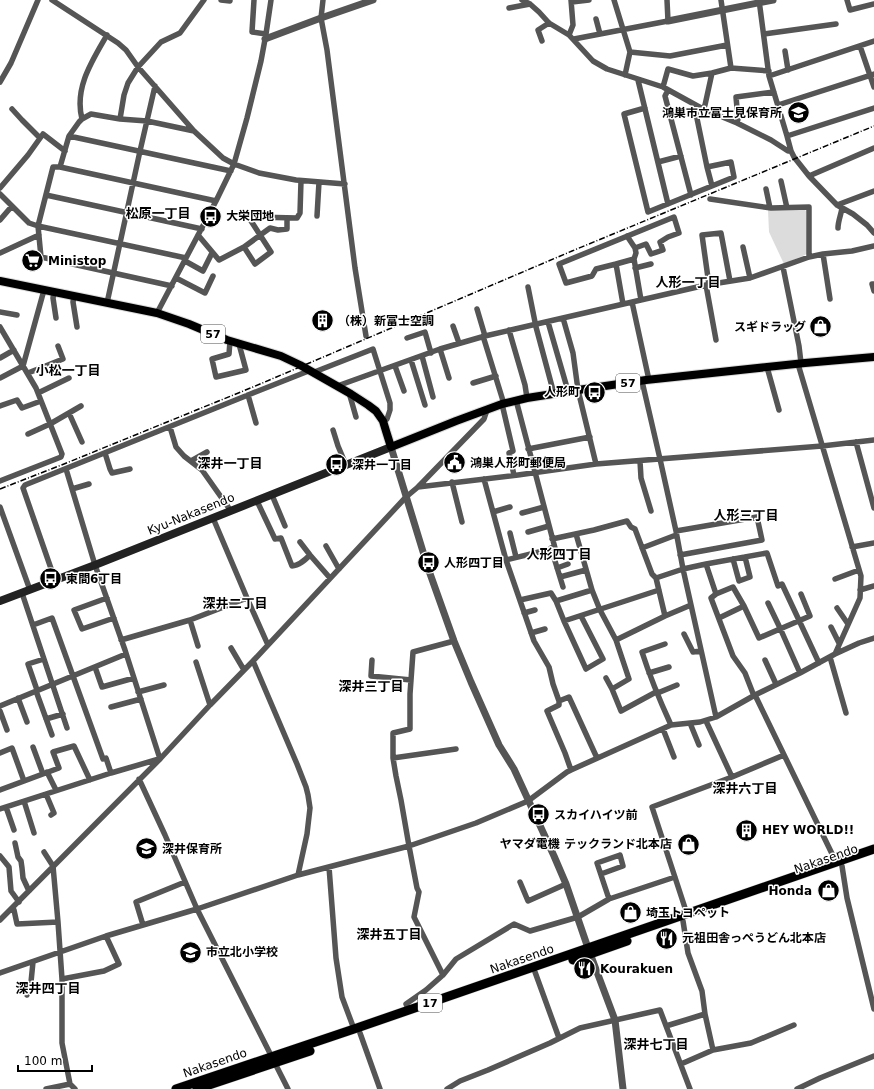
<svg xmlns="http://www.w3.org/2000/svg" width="874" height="1089" viewBox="0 0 874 1089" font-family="'DejaVu Sans','Noto Sans JP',sans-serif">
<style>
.green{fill:#dcdcdc}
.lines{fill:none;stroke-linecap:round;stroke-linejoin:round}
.primary-casing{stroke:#dbdbdb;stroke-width:10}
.trunk-casing{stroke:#dbdbdb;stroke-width:10}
.minor{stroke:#555;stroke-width:5.5}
.tertiary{stroke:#555;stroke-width:7}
.secondary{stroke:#222;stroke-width:8}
.primary{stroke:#000;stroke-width:8}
.trunk{stroke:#000;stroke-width:9}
.rail{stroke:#000;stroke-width:1.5;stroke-dasharray:6 2 1 2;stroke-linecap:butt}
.labels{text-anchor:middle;stroke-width:3;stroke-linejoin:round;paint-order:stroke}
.shield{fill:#fff;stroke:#4c4c4c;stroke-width:1}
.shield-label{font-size:11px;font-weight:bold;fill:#000}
.poi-label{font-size:12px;font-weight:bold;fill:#000;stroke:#fff;text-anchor:start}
.street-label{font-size:12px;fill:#000;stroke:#fff}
.neighbourhood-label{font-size:13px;font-weight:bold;fill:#000;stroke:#fff}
</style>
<rect width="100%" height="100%" fill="#fff"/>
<!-- green -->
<path class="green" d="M768,210H805L806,211L807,254L784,264L769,232Z"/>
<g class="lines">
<defs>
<path id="primary" d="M0,281L157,313L189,324L227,340L281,356L300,365L351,394L368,405L376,411L383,421L386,431L391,447L456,421L502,404L527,398L578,390L646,380L805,363L874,357"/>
<path id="trunk" d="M573,960L627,941
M176,1089L354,1029L874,849
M197,1089L310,1051"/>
</defs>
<!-- primary casing -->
<use href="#primary" class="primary-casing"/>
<!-- trunk casing -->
<use href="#trunk" class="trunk-casing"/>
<!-- minor -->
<path class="minor" d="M52,0L118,43L126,50L138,67L194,131L223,158L234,164L259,173L296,180L345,184
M221,0L230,1
M254,0L252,32L266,34
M323,0L321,18L327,50L355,268L366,336
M522,0L530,4L539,12L549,23L569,35L593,61L607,69L663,87L703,109L737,123L771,140L788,151H791
M614,0L630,52L625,75
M721,0L731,68L769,71
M759,0L769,76L787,136L791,151L794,157L809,176L837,205L853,214L867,225L874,233
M847,0L850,10L874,4
M572,2L589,0
M509,8L530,4
M596,19L600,34
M764,34L836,24
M569,35L573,25L571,0
M574,39L668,21L667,0
M542,41L538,30L549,23
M860,46L874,87
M785,51L788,70
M630,52L670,56L727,45
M769,76L874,41
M638,80L668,204
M0,82L11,63L38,0
M663,87L668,69L693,76L712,73L731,68
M668,90L665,96L691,195
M694,104L707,167L712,186
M778,105L874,74
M645,108L624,114L648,212L734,177L731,162L707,167
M12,109L22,120L40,138
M703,109L705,105L712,73
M82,119C74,88 92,61 107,35
M120,119L124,95L128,83L138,67L161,42L180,33L204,0
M737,123L738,119L736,97L774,92
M69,136L231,171
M787,136L874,108
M658,162L681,156
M60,167L216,201
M809,176L874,148
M781,181L787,208
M0,188L28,155L43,134L65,151
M766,189L770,208
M0,194L29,223L38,226L186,258
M46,195L202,229
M710,199L771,208L809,207V257
M837,205L874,191
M317,216L319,182
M0,220L12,206
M838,228C838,221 841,215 842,208
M198,235L219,260L244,247L270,228L278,230L287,229V218
M627,236L635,248
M244,247L255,264L271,252L251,221L255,217L297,218L300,213L301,181
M743,247L750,278
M0,253L39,235
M823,254L830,299
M185,261L203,271L212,253
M616,264L596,269L592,276L566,283L559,264L674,217L679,233L668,237L660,242L663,250L651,254L646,244L635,248L636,253L634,259
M783,267L799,346L801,363
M635,268L651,264
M176,278L205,293L213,276
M874,284H872L874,291
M706,285L716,340
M709,285L702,235L721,233L730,281
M172,286L41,257L38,226L53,167H60L69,136L79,122L82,119L91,114L120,119L147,121L194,131
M528,287L536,327L554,394
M54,292L53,298L56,318
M74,296L73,302L77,327
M632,302L649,380
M107,303L140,151L155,86
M623,304L616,264L634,259L641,300
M477,309L485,336
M0,312L17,315
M157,313L216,201L234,164L247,118L261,61L266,34L271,0
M563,318L573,353L578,390L596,464
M548,322L568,391
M453,326L459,343
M0,327L36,388L62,454L61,457L0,481
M509,330L525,385L527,398
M483,336L504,404
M407,338L425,332L431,353
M230,341L229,354L212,359L216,377L246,370L239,344
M440,349L449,378
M422,356L433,397
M0,358L14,350
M411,360L425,405
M798,364L861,576L860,598L835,654
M395,366L404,391
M767,367L779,410
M28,373L63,359L58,346
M315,373L317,371L373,349L390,403V410L387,419L383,421
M0,378L23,366L44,290
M642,381L660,459L676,531L683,569L716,717
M473,383L496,376
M339,386L340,385L440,349L485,336L706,285L750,278L809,257L823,254L852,251L874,246
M38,393L69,378
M351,394L350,396L356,417
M248,395L256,423
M502,404L513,451L509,453L514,475
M0,406L17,400L22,408L41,401
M69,413L82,442
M170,427L176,447L184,456L202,470L231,511
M333,430L338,446L346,465
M28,434L50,424L81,406
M856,442L874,508
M528,449L590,437
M105,453L110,469L112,473L130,469
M191,461L207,452
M640,461L641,478L651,511
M66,469L95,565L125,650L160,759
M484,479L506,560L534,641L549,667L553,684L559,701L569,697L597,758
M452,482L462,522
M418,487L518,475L596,464L822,446L874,440
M72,489L89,484
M272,495L285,526
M257,501L275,539L281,538L292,566C299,566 305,560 310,555
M0,507L30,590
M493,512L510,507
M522,513L544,507
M213,518L247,598
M676,531L757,517L762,540L680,555
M528,532L549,526
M510,533L516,557
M576,534L592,590L600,610L616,640
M552,539L594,530L627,521L631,527L635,529L652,574L656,578L665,616
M300,542L310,555L330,578
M326,546L339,569
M852,547L874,543
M551,548L563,587
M642,548L676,535
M733,559L739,581L750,577L745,557
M506,560L555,548L516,400
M706,564L767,553L778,586L782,584L819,663
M557,568L568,564
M560,577L586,570
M656,578L683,569L706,564L716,594L733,587L744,606L759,638L810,616L801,594
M835,579L859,570
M55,580L23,488L25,485L248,395L306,372L309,370
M860,590L874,586
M22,593L67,728
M716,594L711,598L733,656L745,673L754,696
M107,598L74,610L82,629L114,618
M520,600L551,593L556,601L564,621
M556,601L592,590
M768,603L780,628L800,673
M837,608L848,624
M524,613L535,610
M581,616L603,659L586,669L564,621L659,590
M719,618L744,606
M190,620L198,646
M33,625L52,618L103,759L106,758L111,773
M831,627L839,643
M531,633L545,629
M684,634L693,652L701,651
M121,640L190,620L247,598L268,645
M665,644L642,652C650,677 660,701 671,725
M231,648L244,670
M830,657L846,713
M372,660L371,676L411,680
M765,660L776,684
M253,661L297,764L306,787L308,795L310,808L307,834L298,875
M196,662L210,705
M95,667L102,687L134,678
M649,673L669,667
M606,678L612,689
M677,685L660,692H656L621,711L612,689L629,679L616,640L665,616L691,605
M37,690L28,664L44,659
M36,691L52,735
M138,692L164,685
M755,695L836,862
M18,698L27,722
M559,701V705L547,711L565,753L571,770
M0,706L126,654
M111,707L141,699
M0,711L7,730
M46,719L63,714
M706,721L732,777
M690,723L699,745
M663,729L674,757
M33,747L43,774
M0,753L12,748L24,781
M393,758L456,749
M47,772L56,790
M139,779L165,835L197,909L288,1089
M0,790L59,768L53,752L74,746L90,780
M46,794L54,813L51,815
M24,801L34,833
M6,807L14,830
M0,809L111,773L159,759
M15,843L18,857L21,861L22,868L23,878L29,891
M44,852L53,866L58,922L62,979V1043L70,1084L75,1089
M0,856L9,867L11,891L19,902
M842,866L847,898L874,1009
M329,867L336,958L342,997L354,1029
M601,874L623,866L620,855L597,863L609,899
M520,882L528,901L566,884
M12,908L14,910L17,924L58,922
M687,914L652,807L732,777L784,755
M0,920L160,759L210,705L253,661L406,497L418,487L484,419L487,410
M143,925L136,902L185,882
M535,972L559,1038
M0,973L106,936L197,909L298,875L409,846L476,823L528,801L567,772L571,770L671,725L700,722L716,717L755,695L800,673L835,654L859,643L874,638
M443,975L456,959L514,924L530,931L578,917L609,899L675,877
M62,979L104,971L119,964L106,936
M27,995L31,982L33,962
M409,1010L406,1004L426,990L443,975L414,917L419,892L417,888L409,846L401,800L396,776L393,758V733L410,729V694L413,652L454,641
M666,1026L705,1014
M360,1033L380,1089
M713,1050L751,1043L794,1025
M681,1064L713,1050L705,1014L702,991L688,953L683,921
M46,1089L70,1084
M447,1089L460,1081L488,1070L550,1043L580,1028L660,1010L690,1089
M797,1089L820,1078L874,1056"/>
<!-- tertiary -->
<path class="tertiary" d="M668,21L773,0
M265,39L321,18L373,0
M391,447L428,568L454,641L471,682L499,745L514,769L554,856L566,884L588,948L615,1020L623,1089"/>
<!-- secondary -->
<path class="secondary" d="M0,601L95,565L391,447"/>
<!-- primary -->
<use href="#primary" class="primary"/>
<!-- trunk -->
<use href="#trunk" class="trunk"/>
<!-- rail -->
<path class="rail" d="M0,489L64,464L253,387L572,251L874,126"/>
</g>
<!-- icons -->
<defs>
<symbol id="school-disc" viewBox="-11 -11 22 22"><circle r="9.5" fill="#000" stroke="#fff"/><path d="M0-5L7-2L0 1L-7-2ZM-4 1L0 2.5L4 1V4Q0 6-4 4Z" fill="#fff"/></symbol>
<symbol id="bus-disc" viewBox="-11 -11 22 22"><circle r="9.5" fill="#000" stroke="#fff"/><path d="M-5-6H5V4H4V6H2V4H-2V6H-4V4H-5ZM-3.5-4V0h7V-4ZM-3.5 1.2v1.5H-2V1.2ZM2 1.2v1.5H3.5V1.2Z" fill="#fff"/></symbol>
<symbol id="supermarket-disc" viewBox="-11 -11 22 22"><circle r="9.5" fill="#000" stroke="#fff"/><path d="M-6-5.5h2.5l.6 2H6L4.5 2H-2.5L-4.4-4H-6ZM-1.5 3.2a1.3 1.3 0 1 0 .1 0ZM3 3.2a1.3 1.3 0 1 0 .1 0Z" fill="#fff"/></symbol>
<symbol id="building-disc" viewBox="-11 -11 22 22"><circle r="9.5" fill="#000" stroke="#fff"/><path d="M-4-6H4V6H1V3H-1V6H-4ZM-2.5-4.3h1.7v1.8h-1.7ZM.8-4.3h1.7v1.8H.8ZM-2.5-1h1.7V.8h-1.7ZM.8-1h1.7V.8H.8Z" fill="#fff"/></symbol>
<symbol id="shop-disc" viewBox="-11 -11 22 22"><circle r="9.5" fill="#000" stroke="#fff"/><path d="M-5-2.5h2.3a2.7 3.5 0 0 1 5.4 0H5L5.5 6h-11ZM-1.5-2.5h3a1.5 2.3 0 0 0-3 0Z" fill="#fff"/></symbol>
<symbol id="civic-disc" viewBox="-11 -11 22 22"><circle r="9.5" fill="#000" stroke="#fff"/><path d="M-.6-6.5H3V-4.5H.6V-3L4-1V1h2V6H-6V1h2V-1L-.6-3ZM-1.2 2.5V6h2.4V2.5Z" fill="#fff"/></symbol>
<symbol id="restaurant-disc" viewBox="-11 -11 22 22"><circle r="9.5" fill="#000" stroke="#fff"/><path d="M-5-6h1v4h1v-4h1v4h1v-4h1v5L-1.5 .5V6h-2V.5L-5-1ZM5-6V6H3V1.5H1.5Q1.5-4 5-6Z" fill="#fff"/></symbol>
</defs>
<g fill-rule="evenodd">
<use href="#school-disc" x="786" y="100" width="25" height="25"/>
<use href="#bus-disc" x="198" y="204" width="25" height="25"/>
<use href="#supermarket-disc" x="20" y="248" width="25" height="25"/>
<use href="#building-disc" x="310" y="308" width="25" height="25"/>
<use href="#shop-disc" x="808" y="314" width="25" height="25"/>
<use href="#bus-disc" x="582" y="380" width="25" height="25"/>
<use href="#civic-disc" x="442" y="450" width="25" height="25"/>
<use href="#bus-disc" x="324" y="452" width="25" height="25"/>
<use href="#bus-disc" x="416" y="550" width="25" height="25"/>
<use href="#bus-disc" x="38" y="566" width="25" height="25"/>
<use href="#bus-disc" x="526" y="802" width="25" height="25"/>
<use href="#building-disc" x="734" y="818" width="25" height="25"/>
<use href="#shop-disc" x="676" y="832" width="25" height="25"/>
<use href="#school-disc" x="134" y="836" width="25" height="25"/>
<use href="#shop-disc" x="816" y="878" width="25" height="25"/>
<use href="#shop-disc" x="618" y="900" width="25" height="25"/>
<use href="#restaurant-disc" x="654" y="926" width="25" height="25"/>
<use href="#school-disc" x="178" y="940" width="25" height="25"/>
<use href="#restaurant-disc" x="572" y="956" width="25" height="25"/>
</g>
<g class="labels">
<!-- shield labels -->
<g class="shield">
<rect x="201" y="325" width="24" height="18" rx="3"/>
<rect x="616" y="374" width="24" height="18" rx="3"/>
<rect x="418" y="994" width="24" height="18" rx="3"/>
</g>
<g class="shield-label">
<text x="213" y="338">57</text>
<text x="628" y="387">57</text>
<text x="430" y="1007">17</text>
</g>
<!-- poi labels -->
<g class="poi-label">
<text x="782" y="117" text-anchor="end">鴻巣市立富士見保育所</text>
<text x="226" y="220">大栄団地</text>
<text x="48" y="265">Ministop</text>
<text x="338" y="325">（株）新富士空調</text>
<text x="806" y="331" text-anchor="end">スギドラッグ</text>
<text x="580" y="396" text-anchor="end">人形町</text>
<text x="470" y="467">鴻巣人形町郵便局</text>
<text x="352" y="469">深井一丁目</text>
<text x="444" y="567">人形四丁目</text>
<text x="66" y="583">東間6丁目</text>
<text x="554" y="819">スカイハイツ前</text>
<text x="762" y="834">HEY WORLD!!</text>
<text x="672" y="848" text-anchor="end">ヤマダ電機 テックランド北本店</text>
<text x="162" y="853">深井保育所</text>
<text x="812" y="895" text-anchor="end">Honda</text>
<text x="646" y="917">埼玉トヨペット</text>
<text x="682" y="942">元祖田舎っぺうどん北本店</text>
<text x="206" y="956">市立北小学校</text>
<text x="600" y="973">Kourakuen</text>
</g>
<!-- street labels -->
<g class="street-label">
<text transform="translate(191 514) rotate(-22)" y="4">Kyu-Nakasendo</text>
<text transform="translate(826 859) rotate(-19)" y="4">Nakasendo</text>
<text transform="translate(522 959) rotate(-19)" y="4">Nakasendo</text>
<text transform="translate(215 1063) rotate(-19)" y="4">Nakasendo</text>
</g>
<!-- neighbourhood labels -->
<g class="neighbourhood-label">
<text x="158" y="218">松原一丁目</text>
<text x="688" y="287">人形一丁目</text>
<text x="68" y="375">小松一丁目</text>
<text x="230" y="468">深井一丁目</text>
<text x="746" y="520">人形三丁目</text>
<text x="559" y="559">人形四丁目</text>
<text x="235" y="608">深井二丁目</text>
<text x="371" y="691">深井三丁目</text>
<text x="745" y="793">深井六丁目</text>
<text x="389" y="939">深井五丁目</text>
<text x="48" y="993">深井四丁目</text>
<text x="656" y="1049">深井七丁目</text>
</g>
</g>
<!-- scale -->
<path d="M18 1065v6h74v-6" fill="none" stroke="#000000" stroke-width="2"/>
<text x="24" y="1065" font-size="12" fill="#000000" stroke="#ffffff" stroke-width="3" paint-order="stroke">100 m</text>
</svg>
